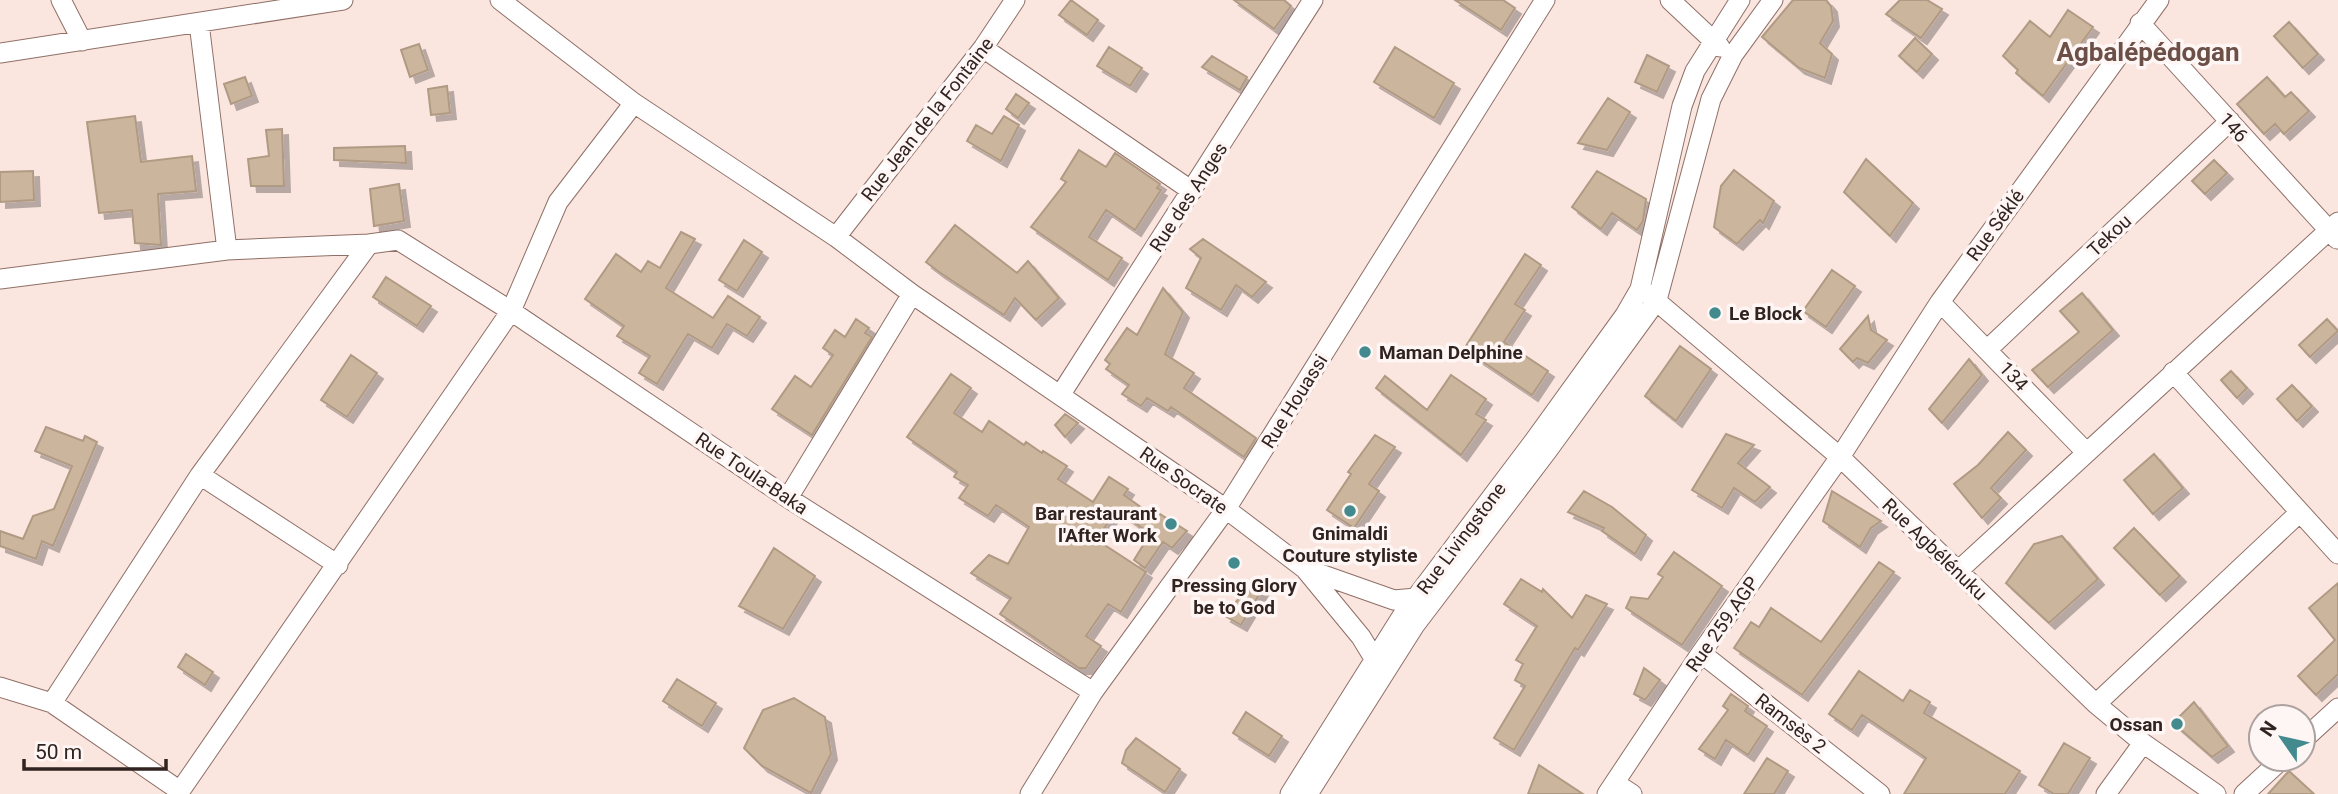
<svg xmlns="http://www.w3.org/2000/svg" width="2338" height="794" viewBox="0 0 2338 794" font-family="Roboto,sans-serif">
<style>
.building{fill:#ccb59d;stroke:#b09a83;stroke-width:2;filter:url(#shadow)}
.lines{fill:none;stroke-linecap:round;stroke-linejoin:round}
.minor-casing{stroke:#8f7067;stroke-width:21}
.minor{stroke:#fff;stroke-width:19}
.poi-dot{fill:#438a8f;stroke:#fef6f4;stroke-width:2.5}
.labels{text-anchor:middle;stroke-width:7;stroke-linejoin:round;paint-order:stroke}
.street-label{font-size:19px;fill:#312320;stroke:#fef6f4}
.poi-label{font-size:19px;font-weight:bold;fill:#312320;stroke:#fef6f4;text-anchor:start}
.district-label{font-size:26px;font-weight:bold;fill:#6c4f47;stroke:#fef6f4}
</style>
<defs>
<filter id="shadow"><feDropShadow dx="6" dy="6" stdDeviation="0" flood-color="#0004"/></filter>
</defs>
<rect width="100%" height="100%" fill="#fbe5df"/>
<!-- building -->
<path class="building" d="M1071,0L1098,20L1087,35L1059,15Z
M1234,0H1284L1291,6L1274,29Z
M1455,0H1503L1515,8L1501,30Z
M1793,0H1826L1831,6L1833,21L1820,43L1832,54L1825,78L1799,68L1762,37Z
M1900,0H1927L1942,9L1921,38L1886,14Z
M2068,10L2093,27L2043,96L2016,73L2018,70L2003,56L2030,21L2050,37Z
M2289,22L2318,54L2303,68L2274,36Z
M1915,38L1932,54L1917,72L1899,56Z
M419,44L428,70L410,77L401,50Z
M1109,47L1142,68L1130,86L1097,66Z
M1395,47L1454,83L1434,118L1374,82Z
M1647,55L1669,66L1657,92L1635,82Z
M1212,56L1247,77L1240,90L1202,67Z
M245,77L252,96L231,104L224,84Z
M2267,77L2285,97L2291,92L2309,111L2284,134L2275,124L2264,134L2237,104Z
M447,86L450,113L431,115L428,89Z
M1016,94L1029,103L1018,118L1006,109Z
M1608,98L1630,112L1607,150L1578,143Z
M135,116L141,162L192,156L196,191L158,194L161,245L135,243L132,210L99,213L87,122Z
M1004,116L1019,125L1001,161L967,141L976,125L992,134Z
M282,129L284,186H251L248,159L269,156L266,130Z
M405,146L406,163L334,160V148Z
M1079,150L1106,167L1115,153L1160,184L1157,188L1161,190L1135,230L1106,210L1089,237L1122,258L1108,280L1031,227L1066,182L1061,179Z
M1866,159L1913,203L1890,236L1844,192Z
M2214,160L2227,173L2205,194L2192,181Z
M1734,170L1774,201L1763,223L1760,220L1737,244L1714,227L1721,186Z
M33,171L34,200L0,202V172Z
M1597,171L1646,199L1643,221L1637,230L1612,213L1601,229L1572,207Z
M399,184L404,221L374,226L370,189Z
M955,225L1017,273L1028,261L1059,298L1036,320L1015,298L1004,315L939,272L926,262Z
M681,232L695,239L666,288L713,318L728,296L760,317L747,336L727,324L712,348L688,334L657,384L639,373L650,356L617,336L624,326L585,299L616,254L641,272L648,261L660,268Z
M1203,239L1266,282L1252,297L1236,285L1221,310L1186,288L1201,258L1190,249Z
M744,240L762,252L737,291L719,280Z
M1525,254L1541,265L1515,304L1525,310L1504,342L1548,371L1532,395L1464,349Z
M1832,270L1855,286L1826,327L1803,311Z
M386,277L431,306L417,326L373,297Z
M1163,288L1183,312L1165,354L1194,373L1184,388L1256,438L1244,457L1171,407L1168,411L1147,398L1141,406L1122,394L1129,385L1106,369L1110,364L1105,360L1127,328L1137,335Z
M2082,293L2113,330L2048,387L2032,370L2079,332L2060,311Z
M1868,316L1871,330L1887,340L1868,363L1857,358L1853,362L1840,349Z
M856,319L869,328L865,333L872,337L812,435L772,409L795,376L811,387L833,355L823,348L835,330L845,337Z
M2327,319L2338,331L2310,357L2299,345Z
M1680,346L1711,369L1676,421L1645,396Z
M351,355L377,373L347,417L321,400Z
M1969,359L1982,375L1942,423L1929,409Z
M2231,371L2247,388L2237,398L2221,380Z
M951,374L971,388L954,413L982,432L989,421L1024,445L1026,442L1042,453L1043,451L1067,466L1058,479L1093,502L1109,477L1128,489L1124,495L1149,513L1152,509L1187,531L1172,548L1163,542L1145,568L1134,560L1150,534L1116,509L1097,540L1146,572L1121,612L1108,604L1086,636L1101,646L1086,668H1079L1000,614L1011,598L971,573L989,555L1008,564L1029,527L996,505L988,516L959,498L968,485L954,477L957,472L907,437Z
M1451,375L1486,399L1476,414L1486,420L1461,455L1376,388L1385,376L1427,410Z
M2292,385L2312,406L2297,421L2277,399Z
M1065,414L1078,423L1065,437L1055,425Z
M46,427L83,441L85,436L97,442L53,546L42,541L36,559L0,546V531L23,539L33,516L54,509L72,466L35,451Z
M2008,432L2026,450L1991,488L2001,498L1982,518L1954,484L1978,465Z
M1726,434L1754,445L1738,463L1770,487L1755,502L1734,488L1722,508L1692,490Z
M1375,435L1395,447L1369,484L1379,491L1354,528L1327,510L1351,474L1348,472Z
M2154,454L2183,488L2153,514L2124,480Z
M1584,491L1612,507L1646,535L1635,554L1602,531L1604,528L1568,512Z
M1832,491L1881,521L1871,528L1860,547L1823,521Z
M2134,528L2180,576L2160,595L2114,548Z
M2062,536L2098,579L2049,623L2006,583L2034,544Z
M774,548L815,576L783,629L739,606Z
M1674,552L1722,586L1682,645L1626,608L1631,597L1648,599L1663,577L1658,574Z
M1879,562L1894,572L1802,695L1734,648L1751,622L1759,627L1771,608L1821,642Z
M1521,579L1542,592L1543,589L1572,618L1586,595L1607,604L1578,650L1575,648L1514,750L1494,738L1525,686L1515,680L1523,664L1516,660L1537,626L1504,604Z
M1266,583L1241,625L1225,616L1243,593Z
M2338,583V674L2316,695L2298,676L2335,640L2309,608Z
M186,654L213,672L205,685L178,667Z
M1644,668L1660,680L1645,700L1634,694Z
M1859,671L1903,701L1910,690L1930,702L1924,713L2020,771L2005,794H1904L1926,758L1862,715L1852,730L1829,714Z
M677,679L716,703L702,726L663,701Z
M1731,694L1748,706L1745,711L1767,726L1748,755L1726,740L1715,759L1699,749L1728,710L1723,706Z
M794,698L825,717L831,754L811,793L762,766L744,748L763,710Z
M2194,702L2228,746L2212,757L2173,723Z
M1246,712L1282,736L1269,756L1233,733Z
M1136,738L1180,769L1165,792L1122,763L1126,750Z
M2064,743L2090,758L2068,794H2054L2039,785Z
M1767,758L1788,771L1774,794H1744Z
M1539,765L1583,794H1528Z
M2289,771L2314,794H2268Z"/>
<g class="lines">
<defs>
<path id="minor" d="M61,0L82,41
M500,0L634,103L836,237L912,294L1226,509L1305,569L1361,637L1375,660
M1670,0L1720,47
M199,23L227,250
M2140,23L2337,239
M983,48L1192,191
M0,53L343,0
M836,237L983,48L1015,0
M0,279L227,250L369,244L398,240L511,311L788,498L1093,692
M1648,294L1840,457L2096,704L2143,743L2216,794
M1940,302L2086,452
M1988,349L2230,121
M2173,372L2338,554
M1061,394L1313,0
M200,475L338,565
M788,498L912,294
M1306,569L1394,600L1416,598
M1958,571L2338,222
M1701,653L1880,794
M0,687L52,703L180,791
M52,703L200,475L369,244
M2096,704L2300,512
M2303,740L2338,708
M1615,783L1632,794
M178,794L511,311L558,202L634,103
M1030,794L1093,692L1226,509L1545,0
M1290,794L1402,616L1534,441L1625,315L1640,289L1682,106L1695,71L1740,0
M1308,794L1415,625L1548,450L1657,300L1711,99L1733,55L1773,0
M1607,794L1701,653L1840,457L1940,302L2159,0
M2106,794L2143,743
M2244,794L2282,759"/>
</defs>
<!-- minor casing -->
<use href="#minor" class="minor-casing"/>
<!-- minor -->
<use href="#minor" class="minor"/>
</g>
<!-- markers -->
<g class="poi-dot">
<circle cx="1715" cy="313" r="7"/>
<circle cx="1365" cy="352" r="7"/>
<circle cx="1350" cy="511" r="7"/>
<circle cx="1171" cy="524" r="7"/>
<circle cx="1234" cy="563" r="7"/>
<circle cx="2177" cy="724" r="7"/>
</g>
<g class="labels">
<!-- street labels -->
<g class="street-label">
<text transform="translate(927 119) rotate(-52)" y="7">Rue Jean de la Fontaine</text>
<text transform="translate(2234 127) rotate(48)" y="7">146</text>
<text transform="translate(1188 197) rotate(-57)" y="7">Rue des Anges</text>
<text transform="translate(1995 225) rotate(-54)" y="7">Rue Séklé</text>
<text transform="translate(2109 235) rotate(-43)" y="7">Tekou</text>
<text transform="translate(2014 376) rotate(47)" y="7">134</text>
<text transform="translate(1294 401) rotate(-58)" y="7">Rue Houassi</text>
<text transform="translate(752 473) rotate(34)" y="7">Rue Toula-Baka</text>
<text transform="translate(1184 480) rotate(35)" y="7">Rue Socrate</text>
<text transform="translate(1461 538) rotate(-53)" y="7">Rue Livingstone</text>
<text transform="translate(1935 549) rotate(44)" y="7">Rue Agbélénuku</text>
<text transform="translate(1722 624) rotate(-55)" y="7">Rue 259.AGP</text>
<text transform="translate(1791 723) rotate(38)" y="7">Ramsès 2</text>
</g>
<!-- poi labels -->
<g class="poi-label">
<text x="1729" y="320">Le Block</text>
<text x="1379" y="359">Maman Delphine</text>
<text x="1157" y="520" text-anchor="end">Bar restaurant<tspan x="1157" dy="22">l'After Work</tspan></text>
<text x="1350" y="540" text-anchor="middle">Gnimaldi<tspan x="1350" dy="22">Couture styliste</tspan></text>
<text x="1234" y="592" text-anchor="middle">Pressing Glory<tspan x="1234" dy="22">be to God</tspan></text>
<text x="2163" y="731" text-anchor="end">Ossan</text>
</g>
<!-- district labels -->
<g class="district-label">
<text x="2148" y="61">Agbalépédogan</text>
</g>
</g>
<!-- north arrow -->
<g transform="translate(2282 738) rotate(304)"><circle r="33" fill="#fef6f4" stroke="#aca29f" stroke-width="2"/>
<path d="M0-5L12 26L0 18L-12 26Z" fill="#438a8f"/>
<text y="-10" font-size="19" font-weight="bold" text-anchor="middle" fill="#312320">N</text>
</g>
<!-- scale -->
<path d="M24 759v10h142v-10" fill="none" stroke="#312320" stroke-width="3.5"/>
<text x="35" y="759" font-size="21" fill="#312320" stroke="#fef6f4" stroke-width="5" paint-order="stroke">50 m</text>
</svg>
